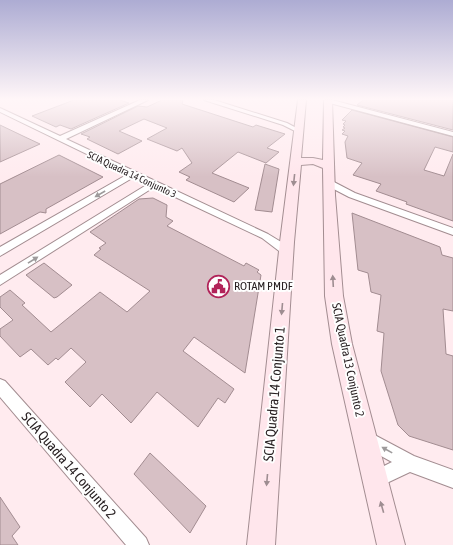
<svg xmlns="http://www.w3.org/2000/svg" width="453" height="545" viewBox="0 0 453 545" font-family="'Asap Condensed',sans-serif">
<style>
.building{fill:#d7c0c5;stroke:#a28c91}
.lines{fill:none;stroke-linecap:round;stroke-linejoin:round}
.street-casing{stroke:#a38d91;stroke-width:2}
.secondary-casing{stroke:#a38d91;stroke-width:2}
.street{fill:#fff;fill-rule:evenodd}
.secondary{fill:#ffe6ec;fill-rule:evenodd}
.oneway{fill:#9e8d91}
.oneway2{fill:#9e9b9c}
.labels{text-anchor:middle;stroke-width:4;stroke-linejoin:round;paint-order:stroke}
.far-street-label{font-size:10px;fill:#282022;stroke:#fefefe}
.poi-label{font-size:12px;fill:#282022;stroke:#fefefe;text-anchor:start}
.street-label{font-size:12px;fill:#282022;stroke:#fefefe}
.near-street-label{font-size:14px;fill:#282022;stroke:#fefefe}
</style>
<rect width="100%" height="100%" fill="#ffebef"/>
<!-- building -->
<path class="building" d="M74,100H120L129,103L71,129L60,125L56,127L32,116Z
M162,100H183L182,104L253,127L256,125L285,134L267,148L279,152L266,163L238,152L212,173L249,188L234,202L186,180L190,177L179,172L192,163L182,148L177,151L147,139L167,128L144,119L119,131L142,141L118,154L87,139L90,137L81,134L138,106L147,107Z
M363,100H453V130L357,105Z
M352,110L453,137V152L435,147L424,170L444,176L453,154V221L406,204L407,202L376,191L381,184L353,175L362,163L347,158L345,142L348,136L342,134L345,131L342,130L345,128L343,127L345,125L343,124L346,121L342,120Z
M0,125L23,136L40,144L0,162Z
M59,155L103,177L46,209V213L40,212L0,234V184Z
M265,164L279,169L272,212L255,210Z
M153,198L167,205L166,217L173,221L167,226L244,266L246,263L259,270L257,272L261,275L245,373L194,337L183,351L234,389L225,403L218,398L198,427L157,392L131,423L102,394L90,407L65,382L86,362L71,348L58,360L56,358L48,365L31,349L20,357L0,336V329L13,320L0,307V297L10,290L25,303L22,305L51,332L100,292L127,312L150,291L94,255L101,249L99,248L106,243L90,232L139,199Z
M352,213L440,247L442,255L453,258V311L443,309L446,354L453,356V450L409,436L398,425L381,371L384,333L377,331L381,295L371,292L368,273L358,270Z
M44,263L72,285L57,297L54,298L26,275Z
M150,453L206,506L190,533L134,474Z
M0,497L20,527L12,536L18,545H0Z"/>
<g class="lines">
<defs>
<path id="street" d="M140,100H148L66,139L268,234L291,248L292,251L291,254H283L262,238L154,187L0,285V275L148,184L134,177L0,256V247L128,174L0,112V108L60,136Z
M204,100H214L287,123L302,131L297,132L283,125Z
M326,100H332L453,132V136L326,102Z
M326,181H332L355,193L453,228V235L349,197L326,185L325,183Z
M0,379L5,381L146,538L149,545H126L0,397Z
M367,431L414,456L453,470V488L410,472L374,489L368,486L365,480L368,474L392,462L361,445L359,439L361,433Z"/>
<path id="secondary" d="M298,100H306L301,158H313L323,160L324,100H332L335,195L343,296L352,344L405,545H377L332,344L325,296L323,168L313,164L301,165L294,242L275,545H247L280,242Z"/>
</defs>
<!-- street casing -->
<use href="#street" class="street-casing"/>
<!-- secondary casing -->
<use href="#secondary" class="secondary-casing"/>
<!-- street -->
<use href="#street" class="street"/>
<!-- secondary -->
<use href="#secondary" class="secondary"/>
</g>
<!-- one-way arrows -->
<defs><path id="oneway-solid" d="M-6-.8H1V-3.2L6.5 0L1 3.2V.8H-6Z"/></defs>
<g class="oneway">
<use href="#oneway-solid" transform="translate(294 180) rotate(96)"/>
<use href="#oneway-solid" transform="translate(333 281) rotate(-93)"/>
<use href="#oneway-solid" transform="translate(282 309) rotate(95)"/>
<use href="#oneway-solid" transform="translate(267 480) rotate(95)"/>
<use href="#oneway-solid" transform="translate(382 507) rotate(-106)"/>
</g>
<g class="oneway2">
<use href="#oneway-solid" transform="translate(100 194) rotate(150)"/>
<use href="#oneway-solid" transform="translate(33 260) rotate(-32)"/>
<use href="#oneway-solid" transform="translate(387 450) rotate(-151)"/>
</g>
<!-- sky -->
<linearGradient id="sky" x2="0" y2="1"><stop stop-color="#adacd3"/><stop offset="0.56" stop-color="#fff6f8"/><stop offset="1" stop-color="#fff6f8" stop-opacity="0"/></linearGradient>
<rect width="453" height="177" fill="url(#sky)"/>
<!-- icons -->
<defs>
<symbol id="civic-ring" viewBox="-11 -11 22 22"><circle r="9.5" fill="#fefefe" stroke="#b12359" stroke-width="1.5"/><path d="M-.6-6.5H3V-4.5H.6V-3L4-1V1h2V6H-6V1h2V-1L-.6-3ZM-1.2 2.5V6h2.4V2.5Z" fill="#b12359"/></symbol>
</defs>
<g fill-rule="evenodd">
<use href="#civic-ring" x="206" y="274" width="25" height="25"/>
</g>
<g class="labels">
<!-- far-street labels -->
<g class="far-street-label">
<text transform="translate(132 174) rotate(25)" y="4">SCIA Quadra 14 Conjunto 3</text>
</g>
<!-- poi labels -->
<g class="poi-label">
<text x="234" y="290">ROTAM PMDF</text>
</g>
<!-- street labels -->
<g class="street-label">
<text transform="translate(348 360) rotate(78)" y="4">SCIA Quadra 13 Conjunto 2</text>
</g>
<!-- near-street labels -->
<g class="near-street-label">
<text transform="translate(274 394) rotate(-85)" y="5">SCIA Quadra 14 Conjunto 1</text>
<text transform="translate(69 465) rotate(49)" y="5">SCIA Quadra 14 Conjunto 2</text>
</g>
</g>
</svg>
